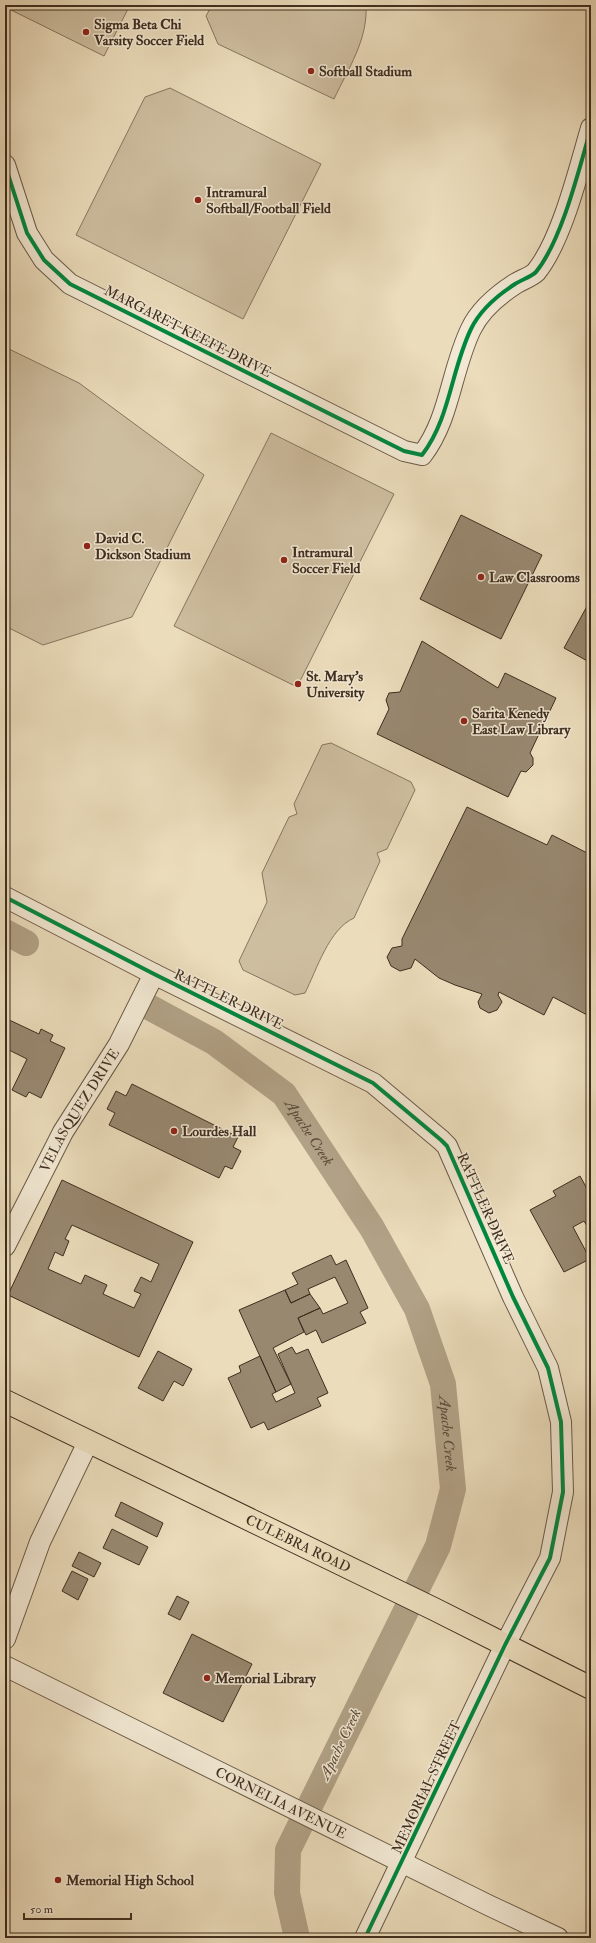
<svg xmlns="http://www.w3.org/2000/svg" width="596" height="1943" viewBox="0 0 596 1943" font-family="'IM FELL Double Pica',serif">
<style>
.green{fill:#cebea0;stroke:#867660}
.lines{fill:none;stroke-linecap:round;stroke-linejoin:round}
.river{stroke:#b1a186;stroke-width:26}
.building{fill:#988870;stroke:#3f2e1f;fill-rule:evenodd}
.minor-casing{stroke:#6a5a46;stroke-width:22}
.major-casing{stroke:#3f2e1f;stroke-width:24}
.minor{stroke:#f2e8d3;stroke-width:20}
.major{stroke:#ebdcbb;stroke-width:22}
.cycleway-casing{stroke:#f2e8d3;stroke-width:6}
.cycleway{stroke:#00873e;stroke-width:4}
.poi-dot{fill:#8f2418;stroke:#f2e8d3;stroke-width:1.5}
.labels{text-anchor:middle;stroke-width:3;stroke-linejoin:round;paint-order:stroke}
.poi-label{font-size:14px;font-weight:bold;fill:#3f2e1f;stroke:#f2e8d3;text-anchor:start}
.street-label{font-size:14px;fill:#3f2e1f;stroke:#f2e8d3}
.water-label{font-size:15px;font-style:italic;fill:#5c4b39;stroke:#f2e8d3}
</style>
<rect width="100%" height="100%" fill="#ebdcbb"/>
<filter id="stains"><feTurbulence type="fractalNoise" baseFrequency=".005" numOctaves="4"/><feColorMatrix values="0 0 0 0 .2 0 0 0 0 .09 0 0 0 0 .02 0 0 0 .5 -.17"/></filter>
<radialGradient id="worn" r=".72"><stop offset=".6" stop-color="#630" stop-opacity="0"/><stop offset="1" stop-color="#630" stop-opacity=".3"/></radialGradient>
<!-- green -->
<path class="green" d="M5,5H130L104,56L5,7Z
M212,5H366C368,40 348,69 334,99L218,44L206,16Z
M170,88L321,164L243,319L76,235L145,97Z
M9,349L79,383L204,475L132,617L43,645L5,626V351Z
M271,433L394,494L297,687L174,626Z
M331,743L411,782L415,790L387,849L377,853L380,861L354,918C329,929 317,969 305,993L295,995L243,970L239,961L267,902L262,873L289,817L297,814L294,804L322,745Z"/>
<g class="lines">
<!-- river -->
<g class="river">
<path d="M5,932L26,943"/>
<path id="s1" d="M149,1007L214,1042L284,1094L372,1228L417,1309L443,1384L453,1489L438,1546L288,1850L287,1893L297,1938"/>
</g>
</g>
<!-- building -->
<path class="building" d="M461,515L542,555L501,639L420,599Z
M591,599V663L564,648Z
M422,641L498,688L505,673L556,698L530,753L533,758V765L526,772L521,771L508,797L377,734L389,709L386,700L389,693L400,692Z
M467,807L547,845L552,835L591,855V1017L553,997L544,1015L499,992L498,995L502,1002L497,1010L489,1013L480,1008L478,1002L482,994L455,985L439,978L415,959L411,968L400,971L391,966L387,957L392,948L402,946V939Z
M5,1018L39,1034L41,1029L53,1035L50,1041L65,1048L41,1098L29,1092L26,1097L12,1090L27,1059L5,1048Z
M132,1084L238,1137L233,1147L241,1151L232,1169L225,1166L219,1178L109,1125L115,1113L107,1109L116,1091L126,1096Z
M580,1176L591,1196V1233L584,1221L573,1227L590,1259L564,1272L530,1210L556,1196L553,1191Z
M62,1180L193,1242L139,1357L8,1295ZM72,1225L159,1264L151,1282L141,1277L134,1291L141,1294L134,1308L103,1294L107,1285L85,1275L81,1284L48,1269L55,1252L63,1256L69,1241L65,1239Z
M331,1255L336,1265L346,1260L368,1308L360,1312L366,1323L322,1343L316,1330L306,1335L298,1318L320,1308L323,1314L348,1303L335,1277L308,1289L310,1294L291,1303L285,1290L298,1284L292,1273Z
M285,1290L291,1303L310,1294L320,1308L298,1318L304,1332L273,1348L291,1384L276,1392L239,1310Z
M292,1347L296,1354L308,1349L328,1393L317,1398L321,1406L268,1430L264,1422L251,1428L228,1378L241,1372L239,1366L260,1356L276,1392L272,1394L276,1402L295,1393L278,1354Z
M158,1351L192,1369L183,1386L174,1381L163,1401L138,1388Z
M121,1502L163,1523L157,1537L115,1516Z
M112,1529L148,1547L139,1565L103,1548Z
M79,1552L101,1563L94,1577L72,1566Z
M72,1571L88,1579L78,1600L62,1591Z
M177,1596L189,1602L180,1620L168,1614Z
M192,1634L252,1664L223,1722L163,1693Z"/>
<g class="lines">
<defs>
<g id="minor">
<path d="M5,165L27,233L44,260L70,284L404,451L422,455C450,419 451,370 471,329C480,310 498,295 515,284C521,280 531,277 536,272C562,240 579,169 591,128"/>
<path d="M5,897L154,974L373,1083L441,1140L447,1146L513,1297L548,1368L561,1422L563,1492L550,1558L505,1645L365,1938"/>
<path id="s2" d="M5,1246L63,1132L119,1044L154,974"/>
<path d="M5,1639L40,1542L88,1442"/>
<path id="s3" d="M5,1666L488,1905L558,1938"/>
</g>
<g id="major">
<path id="s4" d="M5,1401L434,1609L591,1688"/>
</g>
</defs>
<!-- minor casing -->
<use href="#minor" class="minor-casing"/>
<!-- major casing -->
<use href="#major" class="major-casing"/>
<!-- minor -->
<use href="#minor" class="minor"/>
<!-- major -->
<use href="#major" class="major"/>
<defs>
<path id="cycleway" d="M5,165L27,233L44,260L70,284L404,451L422,455C450,419 451,370 471,329C480,310 498,295 515,284C521,280 531,277 536,272C562,240 579,169 591,128
M5,897L154,974L373,1083L441,1140L447,1146L513,1297L548,1368L561,1422L563,1492L550,1558L505,1645L365,1938"/>
</defs>
<!-- cycleway casing -->
<use href="#cycleway" class="cycleway-casing"/>
<!-- cycleway -->
<use href="#cycleway" class="cycleway"/>
</g>
<!-- markers -->
<g class="poi-dot">
<circle cx="86" cy="32" r="4"/>
<circle cx="311" cy="71" r="4"/>
<circle cx="198" cy="200" r="4"/>
<circle cx="87" cy="546" r="4"/>
<circle cx="284" cy="560" r="4"/>
<circle cx="481" cy="577" r="4"/>
<circle cx="298" cy="684" r="4"/>
<circle cx="464" cy="721" r="4"/>
<circle cx="174" cy="1131" r="4"/>
<circle cx="207" cy="1678" r="4"/>
<circle cx="58" cy="1880" r="4"/>
</g>
<g class="labels">
<!-- poi labels -->
<g class="poi-label">
<text x="94" y="29">Sigma Beta Chi<tspan x="94" dy="16">Varsity Soccer Field</tspan></text>
<text x="319" y="76">Softball Stadium</text>
<text x="206" y="197">Intramural<tspan x="206" dy="16">Softball/Football Field</tspan></text>
<text x="95" y="543">David C.<tspan x="95" dy="16">Dickson Stadium</tspan></text>
<text x="292" y="557">Intramural<tspan x="292" dy="16">Soccer Field</tspan></text>
<text x="489" y="582">Law Classrooms</text>
<text x="306" y="681">St. Mary's<tspan x="306" dy="16">University</tspan></text>
<text x="472" y="718">Sarita Kenedy<tspan x="472" dy="16">East Law Library</tspan></text>
<text x="182" y="1136">Lourdes Hall</text>
<text x="215" y="1683">Memorial Library</text>
<text x="66" y="1885">Memorial High School</text>
</g>
<!-- street labels -->
<g class="street-label">
<text transform="translate(188 331) rotate(27)" y="5">MARGARET KEEFE DRIVE</text>
<text transform="translate(229 999) rotate(26)" y="5">RATTLER DRIVE</text>
<text dy="5" stroke="none"><textPath href="#s2" startOffset="155">VELASQUEZ DRIVE</textPath></text>
<text transform="translate(486 1208) rotate(66)" y="5">RATTLER DRIVE</text>
<text dy="5" stroke="none"><textPath href="#s4" startOffset="326">CULEBRA ROAD</textPath></text>
<text transform="translate(426 1787) rotate(-65)" y="5">MEMORIAL STREET</text>
<text dy="5" stroke="none"><textPath href="#s3" startOffset="308">CORNELIA AVENUE</textPath></text>
</g>
<!-- water labels -->
<g class="water-label">
<text dy="5" stroke="none"><textPath href="#s1" startOffset="207">Apache Creek</textPath></text>
<text dy="5" stroke="none"><textPath href="#s1" startOffset="543">Apache Creek</textPath></text>
<text transform="translate(340 1744) rotate(-64)" y="5">Apache Creek</text>
</g>
</g>
<!-- margin -->
<rect width="596" height="1943" fill="none" stroke="#ebdcbb" stroke-width="20"/>
<rect x="6" y="6" width="584" height="1931" fill="none" stroke="#3f2e1f" stroke-width="2"/>
<rect x="10" y="10" width="576" height="1923" fill="none" stroke="#3f2e1f"/>
<!-- scale -->
<path d="M24 1913v6h107v-6" fill="none" stroke="#3f2e1f" stroke-width="2"/>
<text x="30" y="1913" font-size="12" fill="#3f2e1f" stroke="#f2e8d3" stroke-width="3" paint-order="stroke">50 m</text>
<rect width="100%" height="100%" filter="url(#stains)"/>
<rect width="100%" height="100%" fill="url(#worn)"/>
</svg>
